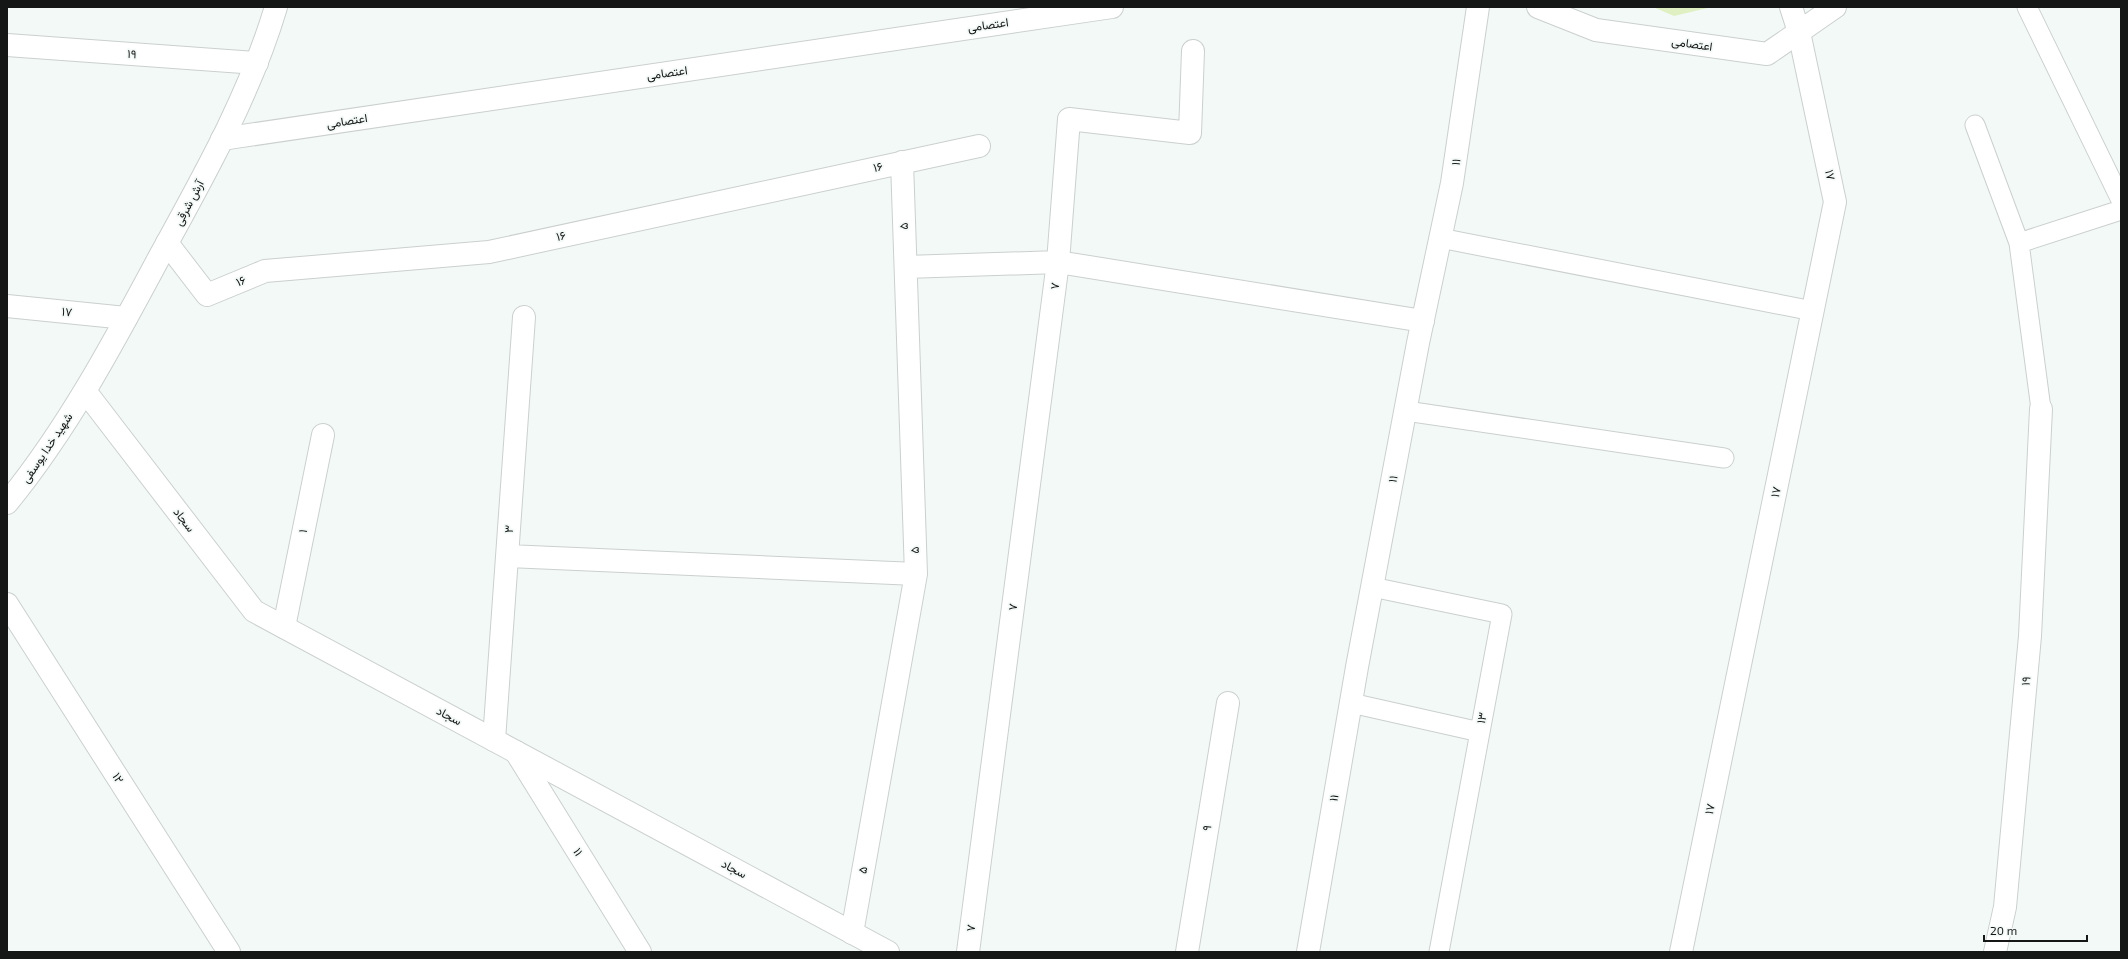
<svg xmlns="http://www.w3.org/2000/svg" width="2128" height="959" viewBox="0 0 2128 959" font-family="'Exo 2',Vazirmatn,sans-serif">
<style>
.green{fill:#e1f0c2}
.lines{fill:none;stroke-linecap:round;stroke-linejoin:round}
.service-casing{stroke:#cbd0cf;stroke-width:21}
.minor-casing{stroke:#cbd0cf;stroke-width:24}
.tertiary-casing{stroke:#cbd0cf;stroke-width:24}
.service{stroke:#fff;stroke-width:19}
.minor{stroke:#fff;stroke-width:22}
.tertiary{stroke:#fff;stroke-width:22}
.labels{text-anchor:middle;stroke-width:3.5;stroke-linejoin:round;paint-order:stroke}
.street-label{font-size:12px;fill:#151716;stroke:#f3f9f7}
</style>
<rect width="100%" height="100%" fill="#f3f9f7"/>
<!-- green -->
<path class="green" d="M1653,7H1712L1674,16Z"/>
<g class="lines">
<defs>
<path id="service" d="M2027,7L2121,200
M1975,125L2019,243L2041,409
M1440,238L1813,311
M2019,243L2121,210
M1406,411L1724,458
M1372,587L1502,614L1439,952
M1351,703L1480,732"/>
<path id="minor" d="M7,45L257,63
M222,139L1112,7
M167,243L207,295L265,271L489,252L979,146
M906,267L1058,262L1423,321
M7,306L126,318
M507,556L916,574
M7,604L229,952
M284,627L323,435
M494,740L524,317
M516,752L640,952
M852,933L916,574L902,162
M968,952L1058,262L1069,119L1190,133L1193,51
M1187,952L1228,703
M1681,952L1835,202L1799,32L1835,7
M1995,952L2005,907L2030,636L2041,409"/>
<path id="tertiary" d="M1538,7L1596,30L1767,54L1799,32L1791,7
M85,391L254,611L888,952
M7,503C69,427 115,340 161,254C205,174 250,94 276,7
M1308,952L1357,667L1418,343L1452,183L1478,7"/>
</defs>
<!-- service casing -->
<use href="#service" class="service-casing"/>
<!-- minor casing -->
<use href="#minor" class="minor-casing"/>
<!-- tertiary casing -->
<use href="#tertiary" class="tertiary-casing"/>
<!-- service -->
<use href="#service" class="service"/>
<!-- minor -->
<use href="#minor" class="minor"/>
<!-- tertiary -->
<use href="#tertiary" class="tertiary"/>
</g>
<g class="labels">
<!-- street labels -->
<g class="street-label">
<text transform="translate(988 25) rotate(-8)" y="4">اعتصامی</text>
<text transform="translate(1692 44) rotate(8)" y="4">اعتصامی</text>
<text transform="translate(132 54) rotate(4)" y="4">۱۹</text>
<text transform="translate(667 73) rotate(-8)" y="4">اعتصامی</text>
<text transform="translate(347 121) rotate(-9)" y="4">اعتصامی</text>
<text transform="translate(1456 162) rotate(-81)" y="4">۱۱</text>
<text transform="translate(878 167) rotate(-12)" y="4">۱۶</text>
<text transform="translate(1830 175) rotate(78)" y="4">۱۷</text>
<text transform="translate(189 203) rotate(-62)" y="4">آرش شرقی</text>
<text transform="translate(904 226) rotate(-92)" y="4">۵</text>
<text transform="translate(561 236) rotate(-12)" y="4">۱۶</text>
<text transform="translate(241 281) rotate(-23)" y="4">۱۶</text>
<text transform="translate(1055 286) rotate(-83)" y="4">۷</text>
<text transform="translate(67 312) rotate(6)" y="4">۱۷</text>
<text transform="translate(47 448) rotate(-56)" y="4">شهید خدا یوسفی</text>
<text transform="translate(1393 479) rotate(-79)" y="4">۱۱</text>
<text transform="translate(1776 492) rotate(-78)" y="4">۱۷</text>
<text transform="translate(184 520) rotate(52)" y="4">سجاد</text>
<text transform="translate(509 529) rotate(-86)" y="4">۳</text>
<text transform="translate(303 531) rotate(-78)" y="4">۱</text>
<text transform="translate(915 550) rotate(-92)" y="4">۵</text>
<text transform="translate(1013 607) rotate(-83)" y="4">۷</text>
<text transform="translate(2026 681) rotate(-85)" y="4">۱۹</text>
<text transform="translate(449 716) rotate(28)" y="4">سجاد</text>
<text transform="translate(1482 718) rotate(-79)" y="4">۱۳</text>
<text transform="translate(118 778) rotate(58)" y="4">۱۲</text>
<text transform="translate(1334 798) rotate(-80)" y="4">۱۱</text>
<text transform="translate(1710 809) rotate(-78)" y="4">۱۷</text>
<text transform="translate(1207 828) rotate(-81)" y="4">۹</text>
<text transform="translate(578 852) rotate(58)" y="4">۱۱</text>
<text transform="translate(734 869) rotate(28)" y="4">سجاد</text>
<text transform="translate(863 870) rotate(-80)" y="4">۵</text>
<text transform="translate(971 928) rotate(-83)" y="4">۷</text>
</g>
</g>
<!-- border -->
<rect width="2128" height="959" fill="none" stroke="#151716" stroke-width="16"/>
<!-- scale -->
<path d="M1984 935v6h103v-6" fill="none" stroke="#151716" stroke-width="2"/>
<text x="1990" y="935" font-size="12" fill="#151716" stroke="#f3f9f7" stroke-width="3" paint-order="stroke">20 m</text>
</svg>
